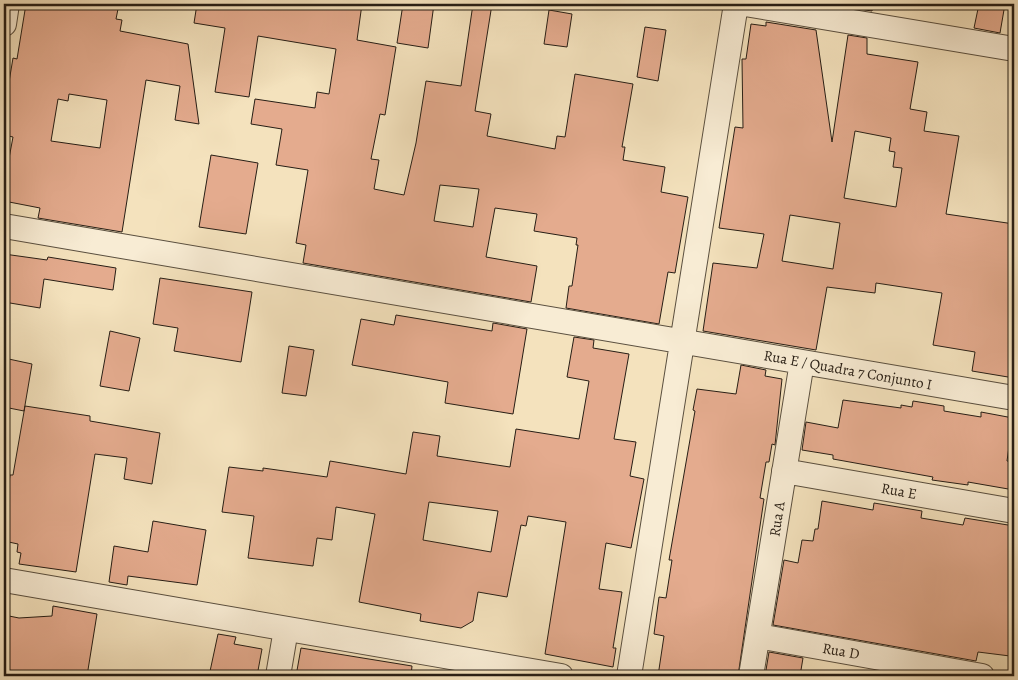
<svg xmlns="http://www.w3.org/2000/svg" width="1018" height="680" viewBox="0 0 1018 680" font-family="Alegreya,serif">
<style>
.building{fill:#e4ab8e;stroke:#271e15;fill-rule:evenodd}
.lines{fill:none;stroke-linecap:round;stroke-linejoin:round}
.minor-casing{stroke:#5a4f3f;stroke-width:26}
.minor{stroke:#f8ecd4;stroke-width:24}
.labels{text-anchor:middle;stroke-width:4;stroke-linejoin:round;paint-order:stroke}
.street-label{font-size:15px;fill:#271e15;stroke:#f8ecd4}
</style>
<rect width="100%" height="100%" fill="#f4e2bd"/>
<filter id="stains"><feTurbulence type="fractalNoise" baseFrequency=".004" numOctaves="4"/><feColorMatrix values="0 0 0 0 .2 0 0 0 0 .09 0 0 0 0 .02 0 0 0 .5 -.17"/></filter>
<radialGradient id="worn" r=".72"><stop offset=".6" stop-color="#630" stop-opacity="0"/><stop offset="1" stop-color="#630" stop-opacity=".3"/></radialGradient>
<!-- building -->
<path class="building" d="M26,4H119L116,19L122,20L120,31L188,44L199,124L175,120L180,86L146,80L122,232L38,218L40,208L4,201V185L13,137L4,135V112L13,58L17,59ZM69,94L107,100L100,148L51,141L58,99L68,101Z
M197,4H362L357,40L396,47L385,115L380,114L371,159L379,160L374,189L404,195L416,143L426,81L461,86L473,4H492L475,111L491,114L487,136L555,149L557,136L565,137L575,74L633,84L622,147H625L623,160L665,167L661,192L688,197L675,273L668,272L659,324L566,308L569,286H572L578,245H576L577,238L534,231L537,214L495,208L486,257L537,266L531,302L303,263L306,245L296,243L308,170L276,165L282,129L251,124L255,99L315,108L317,92L329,94L336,49L258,36L249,97L215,92L225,28L194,23ZM440,185L479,189L473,227L434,221Z
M403,4H434L428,48L397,43Z
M852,4H873L872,11L852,8Z
M979,4H1005L1000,33L974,28Z
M549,10L572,14L567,47L544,44Z
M766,22L816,30L832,142L848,35L867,38V54L918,62L910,109L927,112L924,131L959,136L946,214L1014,224V378L972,371L975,352L933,345L942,293L876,283L875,293L827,287L816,350L703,331L713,263L757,268L764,234L719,228L735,127L743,128L742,59H746L751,24L766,26ZM855,131L891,138L889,151L895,152L893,167L902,168L896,207L844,198ZM790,215L840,223L833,269L782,261Z
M645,27L666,30L658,81L637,77Z
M211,155L258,163L246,234L199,227Z
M4,254L47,260L48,257L116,268L113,290L44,279L40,308L4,302Z
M160,278L252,292L241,362L174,351L178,328L153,324Z
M396,315L492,331L493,323L527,329L513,414L445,403L448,382L352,365L361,319L394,325Z
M110,331L140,338L129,391L100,386Z
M574,337L594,340L593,348L629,354L614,439L636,442L630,476L644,479L631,548L606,543L599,589L622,592L613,648H616L613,667L545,654L566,522L528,516L526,526L521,525L507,597L478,592L473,621L461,628L420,621L421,614L359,602L375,514L336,507L332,540L317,538L313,566L248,558L254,516L222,512L229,467L263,471V468L327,477L330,461L406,474L413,432L440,436L437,456L510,467L516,429L579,439L589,381L567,377ZM429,502L498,511L491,552L423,540Z
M289,346L314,350L306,396L282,393Z
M4,358L32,364L24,411L4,407Z
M741,365L766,370L765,376L782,379L775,445L772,444L769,462H766L760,498L764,499L738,676H658L664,636L654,634L659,597L666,598L672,560H669L695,411L693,410L697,389L736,394Z
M843,400L901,408V405L912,407L913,401L944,406V411L981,417V412L1013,418L1007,461L1014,462V490L968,482V485L932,480L933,477L833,459V455L802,450L806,422L838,428Z
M25,406L90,416V421L160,433L152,484L124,479L127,458L95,454L76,572L19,564L21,553L17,552L18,544L4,541V519L10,475H13Z
M822,501L873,510L874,503L922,511L921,518L963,525L965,518L1014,526V650L1011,649L1010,656L978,652L976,661L773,625L784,560L798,563L802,540L813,541L815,529H818Z
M153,521L206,530L197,585L128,576L127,585L109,582L114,546L148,552Z
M53,606L97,614L87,676H4V615L19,618L52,616Z
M218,634L236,637L234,644L262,649L257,676H209Z
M301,648L412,666L411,676H296Z
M769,652L803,658L800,676H765Z"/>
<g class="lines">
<defs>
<path id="minor" d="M745,4L1014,49
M4,24L7,4
M4,226L1014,398
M784,471L1014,511
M4,580L561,676
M758,636L982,676
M278,676L286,629
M629,676L736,4
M751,676L802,362"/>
</defs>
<!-- minor casing -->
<use href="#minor" class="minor-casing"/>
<!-- minor -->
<use href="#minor" class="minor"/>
</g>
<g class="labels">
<!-- street labels -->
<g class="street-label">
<text transform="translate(848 370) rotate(10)" y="5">Rua E / Quadra 7 Conjunto I</text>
<text transform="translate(899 491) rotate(10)" y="5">Rua E</text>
<text transform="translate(777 519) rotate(-81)" y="5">Rua A</text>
<text transform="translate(841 651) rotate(10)" y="5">Rua D</text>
</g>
</g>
<!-- margin -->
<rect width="1018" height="680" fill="none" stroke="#f4e2bd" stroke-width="20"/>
<rect x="5" y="5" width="1008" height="670" fill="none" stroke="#271e15" stroke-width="2.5"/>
<rect x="10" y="10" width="998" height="660" fill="none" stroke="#271e15"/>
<rect width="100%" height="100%" filter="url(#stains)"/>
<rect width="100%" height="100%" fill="url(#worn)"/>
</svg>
